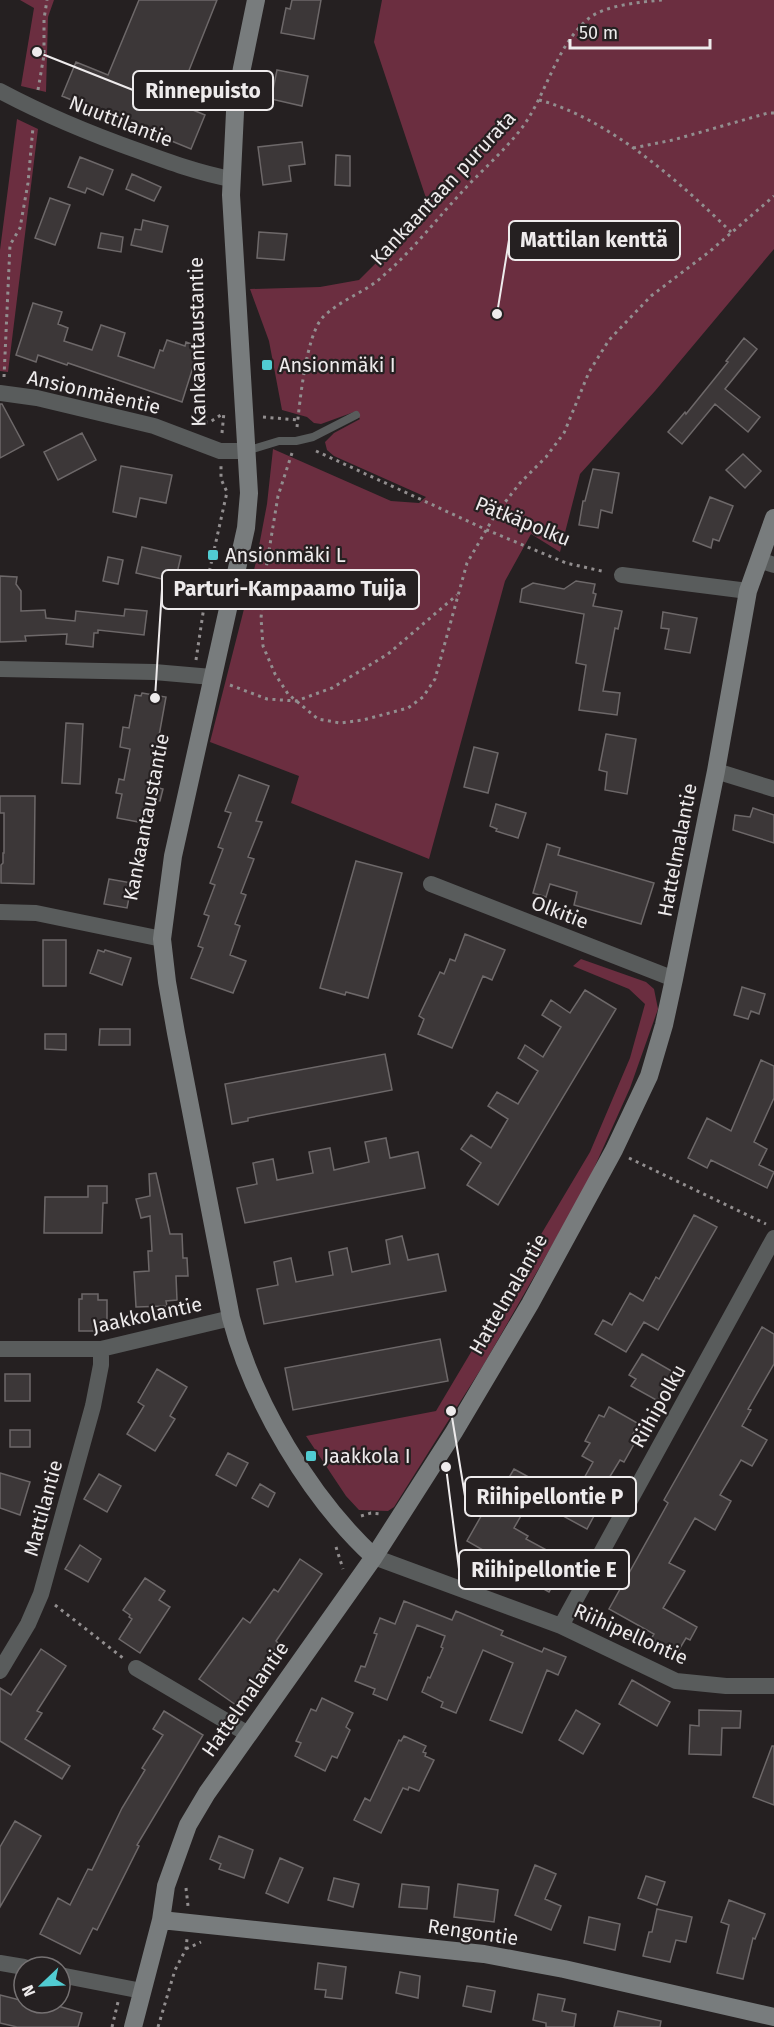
<svg xmlns="http://www.w3.org/2000/svg" width="774" height="2027" viewBox="0 0 774 2027" font-family="'Fira Sans',sans-serif">
<style>
.green{fill:#6b2e40}
.building{fill:#3c3738;stroke:#6d6869;stroke-width:1.5}
.lines{fill:none;stroke-linecap:round;stroke-linejoin:round}
.path{stroke:#928e8f;stroke-width:3;stroke-dasharray:3 4.5;stroke-linecap:butt}
.lane{stroke:#595c5c;stroke-width:8}
.street{stroke:#595c5c;stroke-width:16}
.secondary{stroke:#787c7d;stroke-width:18}
.poi-dot{fill:#51ccd2;stroke:#252021;stroke-width:2}
.labels{text-anchor:middle;stroke-width:4.5;stroke-linejoin:round;paint-order:stroke}
.street-label{font-size:20px;fill:#eeebec;stroke:#252021}
.poi-label{font-size:20px;fill:#eeebec;stroke:#252021;text-anchor:start}
.leader{fill:none;stroke:#eeebec;stroke-width:2}
.callout-dot{fill:#eeebec;stroke:#252021;stroke-width:2}
.callout{fill:#252021;stroke:#eeebec;stroke-width:2}
.callout-label{font-size:21px;text-anchor:middle;font-weight:bold;fill:#eeebec}
</style>
<rect width="100%" height="100%" fill="#252021"/>
<!-- green -->
<path class="green" d="M20,0H54L48,17L46,92L21,86L34,8Z
M382,0H774V249L655,391L580,474L560,552L531,534L505,581L429,859L291,803L299,776L210,742L256,562L267,504L273,449L391,501L419,503L426,497L334,456L327,450L325,442L334,433L360,419L354,412L321,424L314,423L307,417L282,410L269,341L250,289L320,287L359,280L405,234L426,198L374,42Z
M17,119L38,129L8,372L0,371V250Z
M581,959L646,982L654,989L658,1009L630,1088L586,1186L484,1364L394,1507L388,1511L359,1510L346,1496L306,1436L436,1411L590,1152L630,1058L645,1004L629,989L573,966Z"/>
<!-- building -->
<path class="building" d="M139,0H217L176,103L205,115L191,149L62,96L76,62L108,75Z
M292,0H321L314,39L281,33L286,8L290,9Z
M277,70L308,76L302,106L271,99Z
M302,142L305,164L289,166L291,181L263,185L258,147Z
M336,155L350,156V186L335,185Z
M80,157L113,170L103,195L87,188L85,193L68,187Z
M132,174L161,187L154,201L126,189Z
M50,198L70,205L55,245L35,238Z
M143,220L168,226L162,252L131,245L135,229L141,230Z
M259,232L287,234L284,260L257,258Z
M101,233L123,237L121,252L98,248Z
M33,303L62,312L58,324L68,328L64,341L92,350L101,325L125,333L118,356L154,368L160,350L163,351L167,340L185,346L186,342L203,348L198,365L194,364L182,402L68,363L67,365L38,355L36,362L16,355Z
M744,338L757,349L725,389L760,417L748,432L715,404L682,444L668,432L685,412L686,414L728,362L726,361Z
M0,404H2L24,445L0,458Z
M82,433L96,460L58,480L44,452Z
M743,454L761,471L745,488L726,470Z
M121,466L172,475L166,503L140,498L136,517L113,512Z
M593,469L619,473L612,513L601,510L598,528L579,525L583,501H585Z
M710,497L733,506L719,541L713,539L711,548L693,541Z
M142,547L181,556L175,582L136,573Z
M108,557L123,560L118,584L103,581Z
M0,576L17,577L16,584L21,591V611L45,610L46,618L75,621L76,611L124,616L125,609L147,611L144,635L98,630V633H94L93,647L66,644L67,634L25,636L26,641L0,642Z
M576,581L595,584L593,593L596,594L593,606L622,611L618,629L615,628L603,691L620,693L617,715L579,710L586,665L576,663L584,614L520,602L522,589L533,583L564,589Z
M663,612L697,618L690,653L665,649L669,629L661,628Z
M142,693L166,697L151,780V786L163,789L160,801L148,799L144,823L117,818L122,794L116,793L119,779L124,780L130,749L120,747L123,727L129,728L135,695L141,696Z
M66,723L83,724L80,784L62,783Z
M606,734L636,739L627,794L605,790L607,772L599,770Z
M474,747L498,753L488,793L464,787Z
M239,775L269,786L256,821L262,822L248,857L254,859L241,893L246,895L235,924L240,926L230,955L246,961L233,993L191,978L203,948L198,946L209,916L204,914L215,885L210,883L223,849L218,847L231,813L225,811Z
M0,796H35L34,884L1,883V865L3,863V853H4V813H0Z
M496,804L526,813L518,838L496,831L497,829L490,826Z
M753,808L774,815V843L733,830L735,815L750,817Z
M547,844L560,848L558,855L654,883L641,924L574,905L577,892L550,884L546,897L533,893Z
M356,861L402,873L368,998L346,992L345,995L320,988Z
M109,879L132,883L127,908L104,904Z
M465,934L505,950L492,980L483,976L452,1048L418,1034L424,1019L419,1016L440,972L444,974L450,959L455,961Z
M43,940H66V986H43Z
M98,950L104,952L105,950L131,958L122,985L90,973Z
M742,987L765,994L759,1014L751,1011L748,1019L734,1015Z
M585,990L616,1009L498,1205L467,1185L481,1163L461,1149L471,1135L491,1148L508,1119L488,1106L497,1092L518,1104L538,1071L518,1058L525,1045L543,1057L561,1027L542,1015L551,1000L570,1013Z
M100,1029H130V1045H99Z
M45,1034H66V1050L45,1049Z
M385,1054L392,1090L248,1118V1121L232,1124L225,1084Z
M761,1060L774,1066V1098L754,1142L767,1149L759,1165L774,1172L767,1188L711,1160L707,1168L688,1158L707,1118L731,1131Z
M386,1138L390,1158L418,1152L425,1188L245,1223L237,1188L257,1184L253,1163L273,1159L277,1180L313,1173L309,1152L330,1148L334,1170L369,1162L365,1142Z
M156,1173L170,1234H182L183,1258H187L188,1276H176L177,1300L166,1301L167,1306L136,1307L134,1272L149,1271L148,1251H152L150,1216L141,1218L136,1199L150,1196L149,1174Z
M88,1186H107V1203H103L102,1233H44L45,1197H88Z
M694,1215L717,1227L658,1330L644,1322L626,1352L595,1334L603,1320L612,1325L630,1293L643,1301L656,1277L659,1279Z
M402,1236L408,1260L438,1254L446,1291L264,1324L257,1289L278,1285L274,1262L291,1258L296,1282L333,1275L329,1252L347,1248L352,1272L390,1264L386,1240Z
M82,1294H98V1300H107V1331H79V1299H82Z
M762,1327L774,1334V1364L748,1409L751,1410L742,1426L767,1440L752,1466L741,1460L720,1495L731,1501L715,1530L695,1518L669,1563L685,1571L663,1608L697,1627L690,1640L686,1638L677,1653L651,1639L654,1634L609,1609L668,1503L664,1500Z
M440,1339L448,1381L293,1410L285,1368Z
M642,1354L675,1373L658,1401L631,1386L636,1379L629,1375Z
M157,1369L187,1387L170,1416L175,1419L155,1451L127,1434L144,1406L138,1402Z
M5,1374H30V1401H5Z
M609,1407L639,1424L633,1434L638,1437L624,1462L620,1460L598,1496L603,1499L587,1529L563,1516L593,1462L582,1456L590,1443L585,1441L599,1415L604,1417Z
M10,1430H30V1447H10Z
M228,1453L248,1463L236,1486L216,1475Z
M514,1469L536,1481L531,1489L535,1491L514,1528L528,1536L526,1539L567,1561L549,1592L533,1583L531,1584L526,1580L524,1578L506,1567L507,1566L484,1553L483,1550L467,1541L484,1511L488,1513Z
M0,1473L30,1482L20,1515L0,1508Z
M99,1474L121,1486L107,1512L84,1499Z
M260,1484L275,1493L268,1507L252,1498Z
M80,1545L101,1559L88,1582L65,1569Z
M300,1559L322,1574L276,1641L279,1644L236,1705L199,1679L243,1618L250,1623L274,1589L278,1592Z
M145,1578L165,1591L159,1600L170,1607L140,1653L119,1639L132,1619L129,1617L130,1615L123,1610Z
M404,1601L452,1620L456,1611L503,1631L501,1635L542,1652L544,1648L566,1657L558,1675L547,1670L522,1733L490,1720L513,1663L483,1650L456,1713L441,1707L443,1702L422,1692L428,1677L430,1678L443,1648L441,1647L445,1636L417,1625L387,1700L373,1694L375,1689L355,1681L361,1666L365,1667L377,1634L374,1633L380,1618L395,1624Z
M41,1649L66,1666L37,1711L42,1713L25,1739L70,1766L62,1779L0,1741V1688L11,1695Z
M632,1680L670,1702L657,1726L619,1704Z
M322,1698L353,1713L346,1727L350,1730L337,1758L332,1756L325,1771L295,1756L301,1743L296,1741L311,1709L316,1711Z
M576,1710L600,1724L583,1754L559,1740Z
M699,1710L741,1711L740,1728H722L721,1755L689,1754L690,1725L699,1726Z
M164,1711L203,1735L137,1845L139,1846L97,1930L93,1928L80,1954L40,1934L58,1898L70,1905L88,1869L92,1870L122,1808L145,1770L142,1768L163,1735L153,1729Z
M404,1736L426,1746L423,1752L426,1753L425,1756L434,1760L419,1791L409,1787L408,1790L403,1788L381,1833L354,1820L365,1798L370,1801L399,1740L401,1741Z
M772,1746H774V1805L753,1797Z
M15,1821L41,1836L0,1907V1847Z
M219,1836L253,1850L244,1878L219,1869L221,1864L210,1859Z
M280,1858L303,1868L288,1903L266,1893Z
M535,1865L556,1874L545,1899L561,1906L551,1930L515,1915Z
M646,1876L665,1882L657,1905L638,1898Z
M334,1878L359,1884L353,1907L328,1900Z
M402,1884L429,1887L427,1909L399,1907Z
M458,1884L498,1890L494,1922L454,1917Z
M729,1900L765,1914L755,1939L753,1938L743,1979L717,1973L729,1925L721,1922Z
M657,1909L692,1917L686,1942L676,1940L670,1962L643,1956L649,1932H652Z
M589,1917L620,1924L615,1950L584,1943Z
M318,1963L346,1967L342,1999L325,1997L326,1990L315,1989Z
M400,1972L420,1976L418,1998L396,1993Z
M467,1986L495,1991L491,2012L463,2006Z
M538,1994L565,1999L562,2011L576,2014L574,2027H546V2023L533,2020Z
M0,1995L24,2001V2003L43,2006L44,2003H48L82,2013L78,2027H17L0,2023Z
M618,2011L661,2021L660,2027H614Z"/>
<g class="lines">
<!-- path -->
<path class="path" d="M38,90L44,55V19L47,0
M539,100C608,118 681,183 731,232
M633,148L673,140L768,113H774
M4,377L10,245L20,228L28,183L33,127
M263,417L298,420
M197,423L210,422L224,413
M297,427C300,401 306,335 323,317C340,300 366,292 383,276C412,251 435,221 461,193C479,173 500,155 517,134C546,100 553,49 588,19C604,5 642,2 662,0
M222,433L224,412
M316,451L487,530L566,563L606,572
M292,453L278,496L265,575L261,618L263,646L275,674L288,694L318,719L340,723L363,720L408,708L423,697L435,679L467,563L495,515L520,483L546,457L564,433L589,372L609,340L651,296L709,252L774,196
M196,660L209,573L227,492L221,479V466
M230,685L267,699L296,701L332,688L388,654L457,595
M629,1158L766,1224
M361,1516L371,1513L382,1514
M336,1547L343,1569
M55,1605L123,1658
M186,1888L188,1906
M186,1949L201,1942
M112,2027L118,2002
M158,2027L175,1970L186,1949L187,1939"/>
<!-- lane -->
<path class="lane" d="M246,451L279,441H296L313,437L356,415"/>
<!-- street -->
<path class="street" d="M0,91C45,115 91,134 139,151C169,162 199,173 231,179
M0,393L37,398L154,426L220,451H246
M759,560L774,565
M622,575L748,591
M0,669L154,672L212,677
M716,771L774,789
M431,884L674,979
M0,912L36,913L162,939
M0,1349H101L231,1318
M374,1557L561,1626L676,1681L726,1686H774
M561,1626L774,1238
M136,1668L248,1734
M0,1671L28,1624L41,1594L93,1406L101,1365V1349
M0,1963L24,1967
M60,1975L142,1991"/>
<!-- secondary -->
<path class="secondary" d="M256,0L242,68L235,112L231,195L249,493L246,528L173,856L162,939L167,982L176,1033L231,1318C253,1402 310,1498 374,1557
M161,1920L484,1954L564,1969L774,2017
M133,2027L161,1920L166,1886L188,1825L207,1793L374,1557L454,1432L530,1304L614,1150L649,1076L664,1025L674,979L716,771L748,591L774,518"/>
</g>
<!-- markers -->
<g class="poi-dot">
<rect x="261" y="359" width="12" height="12" rx="3"/>
<rect x="207" y="549" width="12" height="12" rx="3"/>
<rect x="305" y="1450" width="12" height="12" rx="3"/>
</g>
<g class="labels">
<!-- street labels -->
<g class="street-label">
<text transform="translate(121 121) rotate(21)" y="7">Nuuttilantie</text>
<text transform="translate(443 188) rotate(-47)" y="7">Kankaantaan pururata</text>
<text transform="translate(197 342) rotate(-91)" y="7">Kankaantaustantie</text>
<text transform="translate(94 392) rotate(13)" y="7">Ansionmäentie</text>
<text transform="translate(523 521) rotate(22)" y="7">Pätkäpolku</text>
<text transform="translate(146 817) rotate(-79)" y="7">Kankaantaustantie</text>
<text transform="translate(677 850) rotate(-79)" y="7">Hattelmalantie</text>
<text transform="translate(560 912) rotate(21)" y="7">Olkitie</text>
<text transform="translate(508 1294) rotate(-60)" y="7">Hattelmalantie</text>
<text transform="translate(147 1315) rotate(-12)" y="7">Jaakkolantie</text>
<text transform="translate(658 1406) rotate(-61)" y="7">Riihipolku</text>
<text transform="translate(43 1508) rotate(-75)" y="7">Mattilantie</text>
<text transform="translate(631 1634) rotate(24)" y="7">Riihipellontie</text>
<text transform="translate(245 1699) rotate(-55)" y="7">Hattelmalantie</text>
<text transform="translate(473 1932) rotate(8)" y="7">Rengontie</text>
</g>
<!-- poi labels -->
<g class="poi-label">
<text x="279" y="372">Ansionmäki I</text>
<text x="225" y="562">Ansionmäki L</text>
<text x="323" y="1463">Jaakkola I</text>
</g>
</g>
<!-- callouts -->
<path class="leader" d="M37 52L133 90M497 314L509 240M155 698L162 589M451 1411L465 1496M446 1467L459 1569"/>
<g class="callout-dot">
<circle cx="37" cy="52" r="6"/>
<circle cx="497" cy="314" r="6"/>
<circle cx="155" cy="698" r="6"/>
<circle cx="451" cy="1411" r="6"/>
<circle cx="446" cy="1467" r="6"/>
</g>
<g class="callout">
<rect x="133" y="71" width="140" height="39" rx="6"/>
<rect x="509" y="221" width="171" height="39" rx="6"/>
<rect x="162" y="570" width="257" height="39" rx="6"/>
<rect x="465" y="1477" width="171" height="39" rx="6"/>
<rect x="459" y="1550" width="170" height="39" rx="6"/>
</g>
<g class="callout-label">
<text x="203" y="98">Rinnepuisto</text>
<text x="594" y="247">Mattilan kenttä</text>
<text x="290" y="596">Parturi-Kampaamo Tuija</text>
<text x="550" y="1504">Riihipellontie P</text>
<text x="544" y="1577">Riihipellontie E</text>
</g>
<!-- north arrow -->
<g transform="translate(42 1985) rotate(247)"><circle r="28" fill="#252021" stroke="#757172" stroke-width="1.5"/>
<path d="M0-4.5L10 22L0 15L-10 22Z" fill="#51ccd2"/>
<text y="-9" font-size="16" font-weight="bold" text-anchor="middle" fill="#eeebec">N</text>
</g>
<!-- scale -->
<path d="M570 39v9h140v-9" fill="none" stroke="#eeebec" stroke-width="3"/>
<text x="579" y="39" font-size="18" fill="#eeebec" stroke="#252021" stroke-width="4.5" paint-order="stroke">50 m</text>
</svg>
